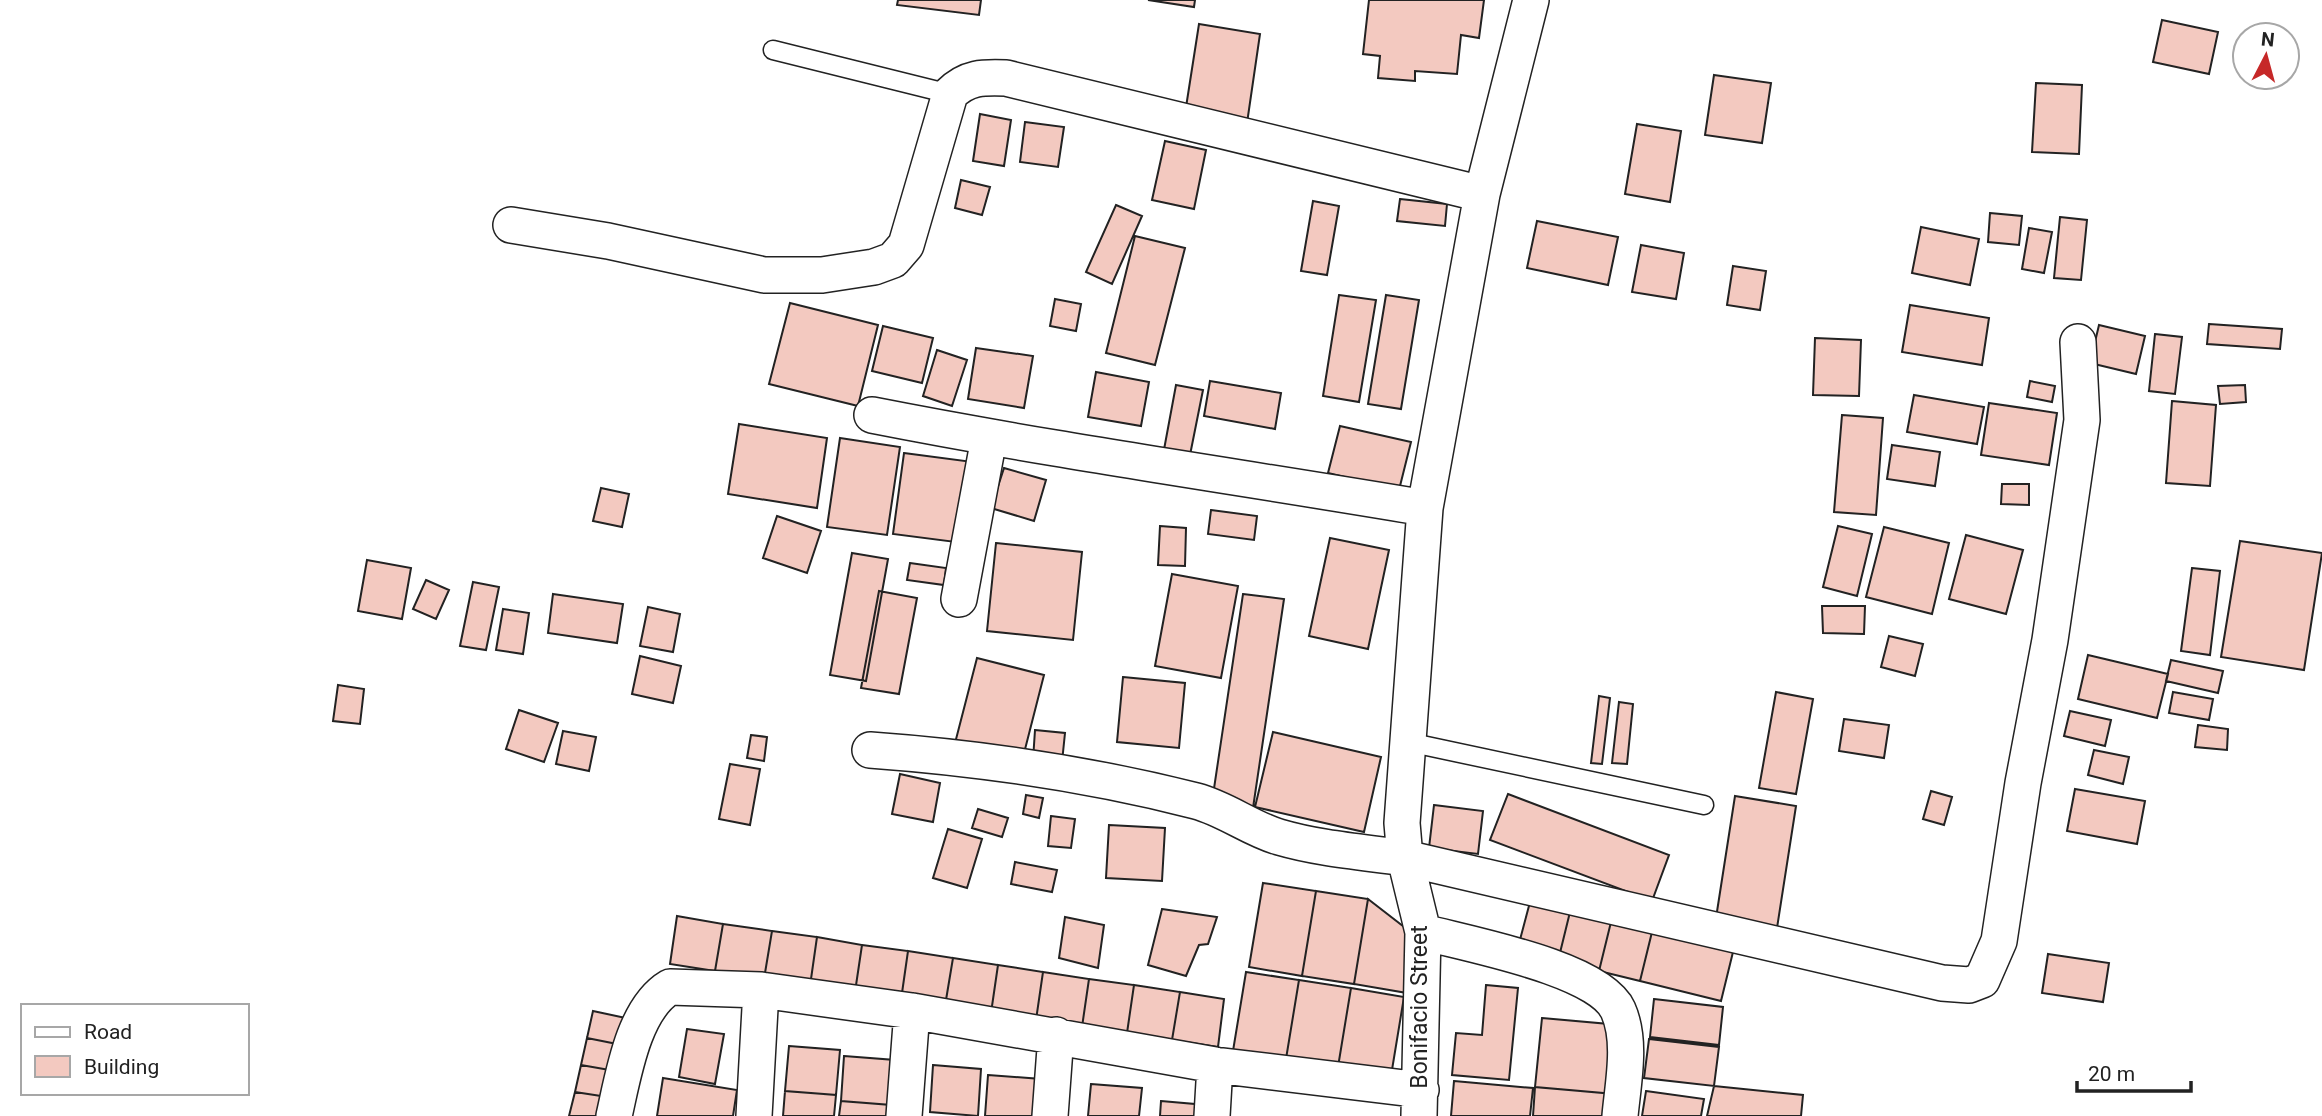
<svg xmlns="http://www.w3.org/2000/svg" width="2322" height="1116" viewBox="0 0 2322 1116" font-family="Roboto,sans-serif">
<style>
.building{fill:#f3c9c0;stroke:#222;stroke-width:2}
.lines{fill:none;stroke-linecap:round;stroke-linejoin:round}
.service-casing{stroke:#222;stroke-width:21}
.minor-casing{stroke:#222;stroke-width:38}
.service{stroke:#fff;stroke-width:18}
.minor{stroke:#fff;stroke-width:35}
.labels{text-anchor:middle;stroke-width:5;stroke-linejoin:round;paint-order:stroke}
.street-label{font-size:23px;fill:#222;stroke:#fff}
</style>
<rect width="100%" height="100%" fill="#fff"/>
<!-- building -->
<path class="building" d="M898,0H981L979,15L897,5Z
M1148,0H1195L1194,7Z
M1369,0H1484L1479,38L1461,35L1457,74L1415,71V81L1378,78L1380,56L1363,54Z
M2162,20L2218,32L2209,74L2153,62Z
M1199,24L1260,34L1246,130L1184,120Z
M1714,75L1771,83L1762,143L1705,135Z
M2036,83L2082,85L2079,154L2032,152Z
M980,114L1011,120L1004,166L973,161Z
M1025,122L1064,127L1058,167L1020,162Z
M1637,124L1681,131L1670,202L1625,194Z
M1165,141L1206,150L1194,209L1152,200Z
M961,180L990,187L982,215L955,208Z
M1400,199L1447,204L1445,226L1397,221Z
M1313,201L1339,206L1327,275L1301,271Z
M1116,205L1142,216L1112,284L1086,272Z
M1990,213L2022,216L2019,245L1988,242Z
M2060,217L2087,220L2081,280L2054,278Z
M1537,221L1618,237L1608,285L1527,268Z
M1921,227L1979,239L1970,285L1912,273Z
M2029,228L2052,232L2044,273L2022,269Z
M1135,236L1185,248L1155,365L1106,353Z
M1641,245L1684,253L1676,299L1632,292Z
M1733,266L1766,271L1760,310L1727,305Z
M1339,295L1376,300L1359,402L1323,396Z
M1386,295L1419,300L1401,409L1368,404Z
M1055,299L1081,304L1076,331L1050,326Z
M790,303L878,325L858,406L769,384Z
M1910,305L1989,318L1982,365L1902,352Z
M2209,324L2282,329L2280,349L2207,344Z
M2099,325L2145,336L2136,374L2090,363Z
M883,326L933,338L922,383L872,371Z
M2155,334L2182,337L2175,394L2149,391Z
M1815,338L1861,340L1859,396L1813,395Z
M976,348L1033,356L1024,408L968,399Z
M937,350L967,360L952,406L923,396Z
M1096,372L1149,382L1141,426L1088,417Z
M1210,381L1281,393L1275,429L1204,416Z
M2030,381L2055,386L2052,402L2027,397Z
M1176,385L1203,390L1189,460L1163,455Z
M2245,385L2246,402L2220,404L2218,386Z
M1914,395L1984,407L1977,444L1907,432Z
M2172,401L2216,405L2210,486L2166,483Z
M1989,403L2057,413L2049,465L1981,455Z
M1842,415L1883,418L1876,515L1834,512Z
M739,424L827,438L817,508L728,494Z
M1340,426L1411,442L1399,490L1328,473Z
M840,438L900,447L887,535L827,527Z
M1892,445L1940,452L1935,486L1887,479Z
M904,453L973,462L963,543L893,534Z
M1004,468L1046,480L1034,521L991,508Z
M2002,484H2029V505L2001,504Z
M601,488L629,494L622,527L593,521Z
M1211,510L1257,516L1254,540L1208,534Z
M777,516L821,531L807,573L763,558Z
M1160,526L1186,528L1185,566L1158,565Z
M1838,526L1872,534L1857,596L1823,587Z
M1884,527L1949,543L1932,614L1866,597Z
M1966,535L2023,550L2006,614L1949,599Z
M1330,538L1389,550L1368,649L1309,636Z
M2240,541L2322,553L2304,670L2221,657Z
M996,543L1082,552L1073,640L987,631Z
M852,553L888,559L866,681L830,675Z
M367,560L411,568L402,619L358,611Z
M910,563L946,568L944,585L907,580Z
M2192,568L2220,571L2210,655L2181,651Z
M1172,574L1238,586L1221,678L1155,666Z
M426,580L449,590L436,619L413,609Z
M473,582L499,587L486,650L460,646Z
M879,591L917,598L899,694L861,688Z
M553,594L623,604L617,643L548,633Z
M1243,594L1284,599L1253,808L1212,802Z
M1822,606H1865L1864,634L1823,633Z
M648,607L680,614L673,652L640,646Z
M503,609L529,613L523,654L496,650Z
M1889,636L1923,644L1915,676L1881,667Z
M2088,655L2168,674L2157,718L2078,699Z
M640,656L681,666L673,703L632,694Z
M977,658L1044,675L1021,765L954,747Z
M2171,660L2223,671L2218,693L2166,681Z
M1123,677L1185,683L1179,748L1117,742Z
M338,685L364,689L360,724L333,721Z
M1776,692L1813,699L1796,794L1759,788Z
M2173,692L2213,699L2209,720L2169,713Z
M1599,696L1610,698L1602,764L1591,763Z
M1619,702L1633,704L1627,764L1612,763Z
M519,710L558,723L544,762L506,749Z
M2070,711L2111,720L2105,746L2064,736Z
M1844,719L1889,725L1884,758L1839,751Z
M2198,725L2228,729L2227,750L2195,747Z
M1035,730L1065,733L1062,762L1033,760Z
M563,731L596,737L589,771L556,764Z
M1273,732L1381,757L1364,832L1255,807Z
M751,735L767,737L764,761L747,758Z
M2094,750L2129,757L2123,784L2088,775Z
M730,764L760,769L750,825L719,819Z
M900,774L940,783L933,822L892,814Z
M2075,789L2145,801L2137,844L2067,831Z
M1931,791L1952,797L1944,825L1923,819Z
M1508,794L1669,855L1652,901L1490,840Z
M1026,795L1043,798L1039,818L1023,814Z
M1735,796L1796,806L1777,928L1716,918Z
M1434,805L1483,811L1478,854L1429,848Z
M978,809L1008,818L1002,837L972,828Z
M1051,816L1075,819L1071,848L1048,846Z
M1109,825L1165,828L1162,881L1106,878Z
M948,829L982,839L967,888L933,878Z
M1015,862L1057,870L1052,892L1011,884Z
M1263,883L1316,891L1302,976L1249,967Z
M1316,891L1368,899L1354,984L1302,976Z
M1368,899L1408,930L1407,993L1354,984Z
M1530,902L1570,912L1558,961L1517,951Z
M1162,909L1217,917L1208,944L1199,945L1186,976L1148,965Z
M1570,912L1611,922L1599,971L1558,961Z
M677,916L723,924L715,971L670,964Z
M1065,917L1104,925L1098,968L1059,958Z
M1611,922L1652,932L1640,981L1599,971Z
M723,924L772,931L764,979L715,971Z
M772,931L817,937L810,986L764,979Z
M1652,932L1733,952L1721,1001L1640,981Z
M817,937L862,945L855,992L810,986Z
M862,945L908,951L901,1000L855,992Z
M908,951L953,958L945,1006L901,1000Z
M2048,954L2109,963L2103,1002L2042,993Z
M953,958L998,965L991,1013L945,1006Z
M998,965L1043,972L1036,1020L991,1013Z
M1043,972L1089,979L1082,1027L1036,1020Z
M1246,972L1299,980L1285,1065L1232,1057Z
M1089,979L1134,985L1127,1033L1082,1027Z
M1299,980L1351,988L1337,1073L1285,1065Z
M1134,985L1180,992L1172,1040L1127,1033Z
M1486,985L1518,988L1509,1080L1452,1075L1456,1033L1482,1035Z
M1351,988L1404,997L1390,1082L1337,1073Z
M1180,992L1224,999L1218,1047L1172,1040Z
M1654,999L1723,1007L1719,1045L1650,1037Z
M593,1011L635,1020L627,1046L587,1038Z
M1542,1018L1620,1025L1614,1094L1535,1087Z
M687,1029L724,1034L715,1084L679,1077Z
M587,1038L627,1046L621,1072L581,1065Z
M1649,1039L1719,1047L1714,1086L1644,1078Z
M789,1046L840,1050L836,1095L785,1091Z
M844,1056L895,1060L891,1105L841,1101Z
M581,1065L621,1072L614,1098L575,1092Z
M933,1065L981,1069L978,1116L930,1112Z
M988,1075L1041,1079L1039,1116H985Z
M663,1078L737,1090L733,1116H657Z
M1454,1081L1533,1088L1530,1116H1451Z
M1091,1084L1142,1088L1139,1116H1088Z
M1714,1086L1803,1095L1801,1116H1707Z
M1535,1087L1614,1094L1612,1116H1533Z
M785,1091L836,1095L834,1116H783Z
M1646,1091L1704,1099L1701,1116H1642Z
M575,1092L614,1098L610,1116H569Z
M841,1101L891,1105V1116H839Z
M1161,1101L1206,1105L1205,1116H1160Z"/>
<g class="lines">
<defs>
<path id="service" d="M773,50L950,94
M1408,742L1704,805"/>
<path id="minor" d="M511,225L608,241L764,275H822L874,267L893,260L906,245L950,94C967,77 983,77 1006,78L1482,194
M872,415C1055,451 1241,477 1425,508
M959,599L989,438
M870,750C980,758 1090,774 1196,801C1226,809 1251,829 1279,837C1320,849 1363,852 1405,858L1942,983L1969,985L1982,980L1999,941L2023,783L2050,640L2082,420L2078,342
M1423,932C1467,944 1599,968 1618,1010C1632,1041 1623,1083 1620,1116
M614,1116C623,1077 633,1009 670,987L761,990L912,1011L1215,1065L1421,1090
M754,1116L761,990
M904,1116L912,1011
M1050,1116L1056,1035
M1212,1116L1215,1065
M1419,1116L1423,932L1405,858L1402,823L1425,508L1482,194L1531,0"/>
</defs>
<!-- service casing -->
<use href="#service" class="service-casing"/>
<!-- minor casing -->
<use href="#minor" class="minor-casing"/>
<!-- service -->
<use href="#service" class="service"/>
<!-- minor -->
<use href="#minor" class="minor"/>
</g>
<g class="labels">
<!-- street labels -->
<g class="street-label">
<text transform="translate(1419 1007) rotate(-90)" y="8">Bonifacio Street</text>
</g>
</g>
<!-- legend -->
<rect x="21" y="1004" width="228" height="91" fill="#ffffff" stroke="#a7a7a7" stroke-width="2"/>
<rect x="35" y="1027" width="35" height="10" fill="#ffffff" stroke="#a7a7a7" stroke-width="2"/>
<text x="84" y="1039" font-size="21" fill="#222222">Road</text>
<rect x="35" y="1056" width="35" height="21" fill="#f3c9c0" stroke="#a7a7a7" stroke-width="2"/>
<text x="84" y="1074" font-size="21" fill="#222222">Building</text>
<!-- north arrow -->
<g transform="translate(2266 56) rotate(6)"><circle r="33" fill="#ffffff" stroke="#a7a7a7" stroke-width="2"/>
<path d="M0-5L12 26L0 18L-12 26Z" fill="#c62828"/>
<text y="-10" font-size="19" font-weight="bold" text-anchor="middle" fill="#222222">N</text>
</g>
<!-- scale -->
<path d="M2077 1081v10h114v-10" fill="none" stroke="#222222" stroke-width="3.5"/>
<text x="2088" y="1081" font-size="21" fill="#222222" stroke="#ffffff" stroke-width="5" paint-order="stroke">20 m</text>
</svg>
